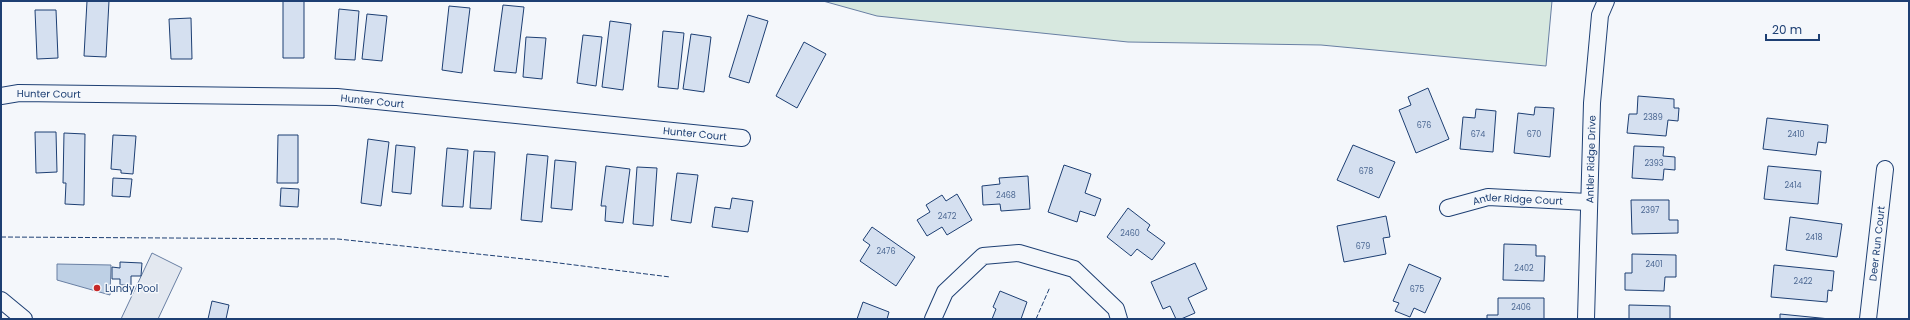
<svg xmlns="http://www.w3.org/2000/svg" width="1910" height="320" viewBox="0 0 1910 320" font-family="Poppins,sans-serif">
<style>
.green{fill:#d7e8df;stroke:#687fa3}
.parking{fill:#e3e8f0;stroke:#687fa3}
.water{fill:#bed0e5;stroke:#687fa3}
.building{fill:#d5e0f0;stroke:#1d3f73}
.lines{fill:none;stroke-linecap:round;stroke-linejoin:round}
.minor-casing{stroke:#1d3f73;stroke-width:18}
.minor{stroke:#f4f7fb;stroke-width:16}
.fence{stroke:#1d3f73;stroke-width:1;stroke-dasharray:5 2;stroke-linecap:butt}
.poi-dot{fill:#c62828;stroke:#f4f7fb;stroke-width:1.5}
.labels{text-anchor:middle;stroke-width:3;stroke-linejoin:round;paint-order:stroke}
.number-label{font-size:8px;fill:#4b6792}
.street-label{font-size:10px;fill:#1d3f73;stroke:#f4f7fb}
.poi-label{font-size:10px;fill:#1d3f73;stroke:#f4f7fb;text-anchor:start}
</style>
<rect width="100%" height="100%" fill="#f4f7fb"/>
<!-- green -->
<path class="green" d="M823,1H1552L1546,66L1321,45L1128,42L877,16Z"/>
<!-- parking -->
<path class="parking" d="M152,253L182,268L158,319H121Z"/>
<!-- water -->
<path class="water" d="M57,264L111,265L110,295L57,280Z"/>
<!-- building -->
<path class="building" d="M87,1H109L106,57L84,56Z
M283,1H304V58H283Z
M503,5L524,7L516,73L494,71Z
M449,6L470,8L462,73L442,70Z
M339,9L359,11L355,60L335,59Z
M35,10H56L58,58L37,59Z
M367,14L387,16L382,61L362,59Z
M748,15L768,21L749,83L729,77Z
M191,18L192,59H171L169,19Z
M610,21L631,24L623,90L602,87Z
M663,31L684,33L678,89L658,87Z
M691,34L711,37L704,92L683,89Z
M583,35L602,37L596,86L577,83Z
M526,37L546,38L542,79L523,77Z
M804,42L826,54L797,108L776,96Z
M1428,88L1449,139L1416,153L1399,110L1411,105L1408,97Z
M1638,96L1674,99V108H1679L1678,121L1668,120L1666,136L1627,133L1629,114H1637Z
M1535,107L1554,108L1550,157L1514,153L1518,113L1534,115Z
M1476,109L1496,111L1493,152L1460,149L1463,117L1475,118Z
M1767,118L1828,125L1826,143L1818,142L1816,155L1763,149Z
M35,132H56L57,172L36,173Z
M64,133L85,134L84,205L65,204L66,183H63Z
M113,135L136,136L133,174L121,173V170L111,169Z
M278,135H298V183H277Z
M368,139L389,142L381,206L361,203Z
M396,145L415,147L411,194L392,192Z
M1353,145L1395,162L1379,198L1337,180Z
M1634,146L1664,147L1663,156L1675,157V170L1664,169L1663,180L1632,178Z
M447,148L468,150L463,207L442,206Z
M474,151L495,152L491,209L470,208Z
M527,154L548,156L542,222L521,220Z
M555,160L576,162L572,210L551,208Z
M1064,165L1091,174L1085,193L1101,199L1095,216L1080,211L1077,222L1048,212Z
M606,166L630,169L623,223L605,221L606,206H601Z
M1768,166L1821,171L1818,204L1764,199Z
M637,167L657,168L653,226L633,224Z
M677,173L698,175L691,223L671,220Z
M1028,176L1030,209L1001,211L1000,204L983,205L982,186L1000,184L999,178Z
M113,178L132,179L130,197L112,196Z
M281,188L299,189L298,207L280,206Z
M957,194L972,220L947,235L942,227L927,236L917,220L930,212L926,205L942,195L946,201Z
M732,198L753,201L748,232L712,227L715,207L730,209Z
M1631,200H1669V220H1678V233L1632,234Z
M1128,208L1150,225L1147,230L1165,243L1152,260L1137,249L1131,256L1107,237Z
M1386,216L1390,237L1383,238L1386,254L1344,262L1337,226Z
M1790,217L1842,224L1837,257L1786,250Z
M872,227L915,257L896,286L860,261L870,245L863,240Z
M1504,244L1536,245V256H1545L1544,281L1503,280Z
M1632,254L1676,255V277H1665L1664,291L1625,290V273H1632Z
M120,262L142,263L141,276H131V285H120V279H112V267L120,268Z
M1195,263L1207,289L1188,298L1195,313L1181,319H1176L1170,306L1163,309L1151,282Z
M1409,264L1441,278L1425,313L1414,308L1410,317L1395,311L1399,303L1393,301Z
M1774,265L1834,271L1832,291L1828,290L1827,302L1771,297Z
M1000,291L1027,302L1021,319H992L996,309L993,307Z
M1498,298H1544V319H1487V315H1498Z
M212,301L229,305L226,319H208Z
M863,302L889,312L887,319H857Z
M1629,305L1670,306V319H1629Z
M1780,314L1830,319H1780Z"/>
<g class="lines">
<defs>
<g id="minor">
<path id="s1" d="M1,96L19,93L337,97L742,138"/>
<path id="s2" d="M1448,208L1488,197L1588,202"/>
<path d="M1,300L24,319"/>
<path d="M933,319L945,292L983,256L1019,253L1074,269L1116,309L1119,319"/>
<path id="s3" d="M1586,319L1592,103L1600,15L1606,1"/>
<path id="s4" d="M1868,319L1885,169"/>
</g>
</defs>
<!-- minor casing -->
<use href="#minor" class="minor-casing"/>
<!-- minor -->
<use href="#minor" class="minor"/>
<!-- fence -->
<path class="fence" d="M1,237L338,239L543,261L670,277
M1036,319L1050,287"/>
</g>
<!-- markers -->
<circle class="poi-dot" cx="97" cy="288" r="4"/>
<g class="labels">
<!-- number labels -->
<g class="number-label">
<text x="1653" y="120">2389</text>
<text x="1424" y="128">676</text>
<text x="1478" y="137">674</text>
<text x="1534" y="137">670</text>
<text x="1796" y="137">2410</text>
<text x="1654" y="166">2393</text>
<text x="1366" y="174">678</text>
<text x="1793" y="188">2414</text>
<text x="1006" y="198">2468</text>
<text x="1650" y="213">2397</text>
<text x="947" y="219">2472</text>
<text x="1130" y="236">2460</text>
<text x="1814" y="240">2418</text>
<text x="1363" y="249">679</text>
<text x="886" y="254">2476</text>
<text x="1654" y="267">2401</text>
<text x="1524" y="271">2402</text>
<text x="1803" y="284">2422</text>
<text x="1417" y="292">675</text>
<text x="1521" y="310">2406</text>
</g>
<!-- street labels -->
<g class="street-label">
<text dy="4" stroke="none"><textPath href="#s1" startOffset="48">Hunter Court</textPath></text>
<text dy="4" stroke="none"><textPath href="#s1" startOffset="372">Hunter Court</textPath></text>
<text dy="4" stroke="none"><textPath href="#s1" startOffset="696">Hunter Court</textPath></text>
<text dy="4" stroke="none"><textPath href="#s3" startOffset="160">Antler Ridge Drive</textPath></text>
<text dy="4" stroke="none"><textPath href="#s2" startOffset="71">Antler Ridge Court</textPath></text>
<text dy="4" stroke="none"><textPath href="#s4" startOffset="76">Deer Run Court</textPath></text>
</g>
<!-- poi labels -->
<g class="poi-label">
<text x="105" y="292">Lundy Pool</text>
</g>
</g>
<!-- border -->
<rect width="1910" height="320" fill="none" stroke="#1d3f73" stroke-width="4"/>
<!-- scale -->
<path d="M1766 34v6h53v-6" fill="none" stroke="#1d3f73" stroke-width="2"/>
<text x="1772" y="34" font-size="12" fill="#1d3f73" stroke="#f4f7fb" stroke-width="3" paint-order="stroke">20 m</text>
</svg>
